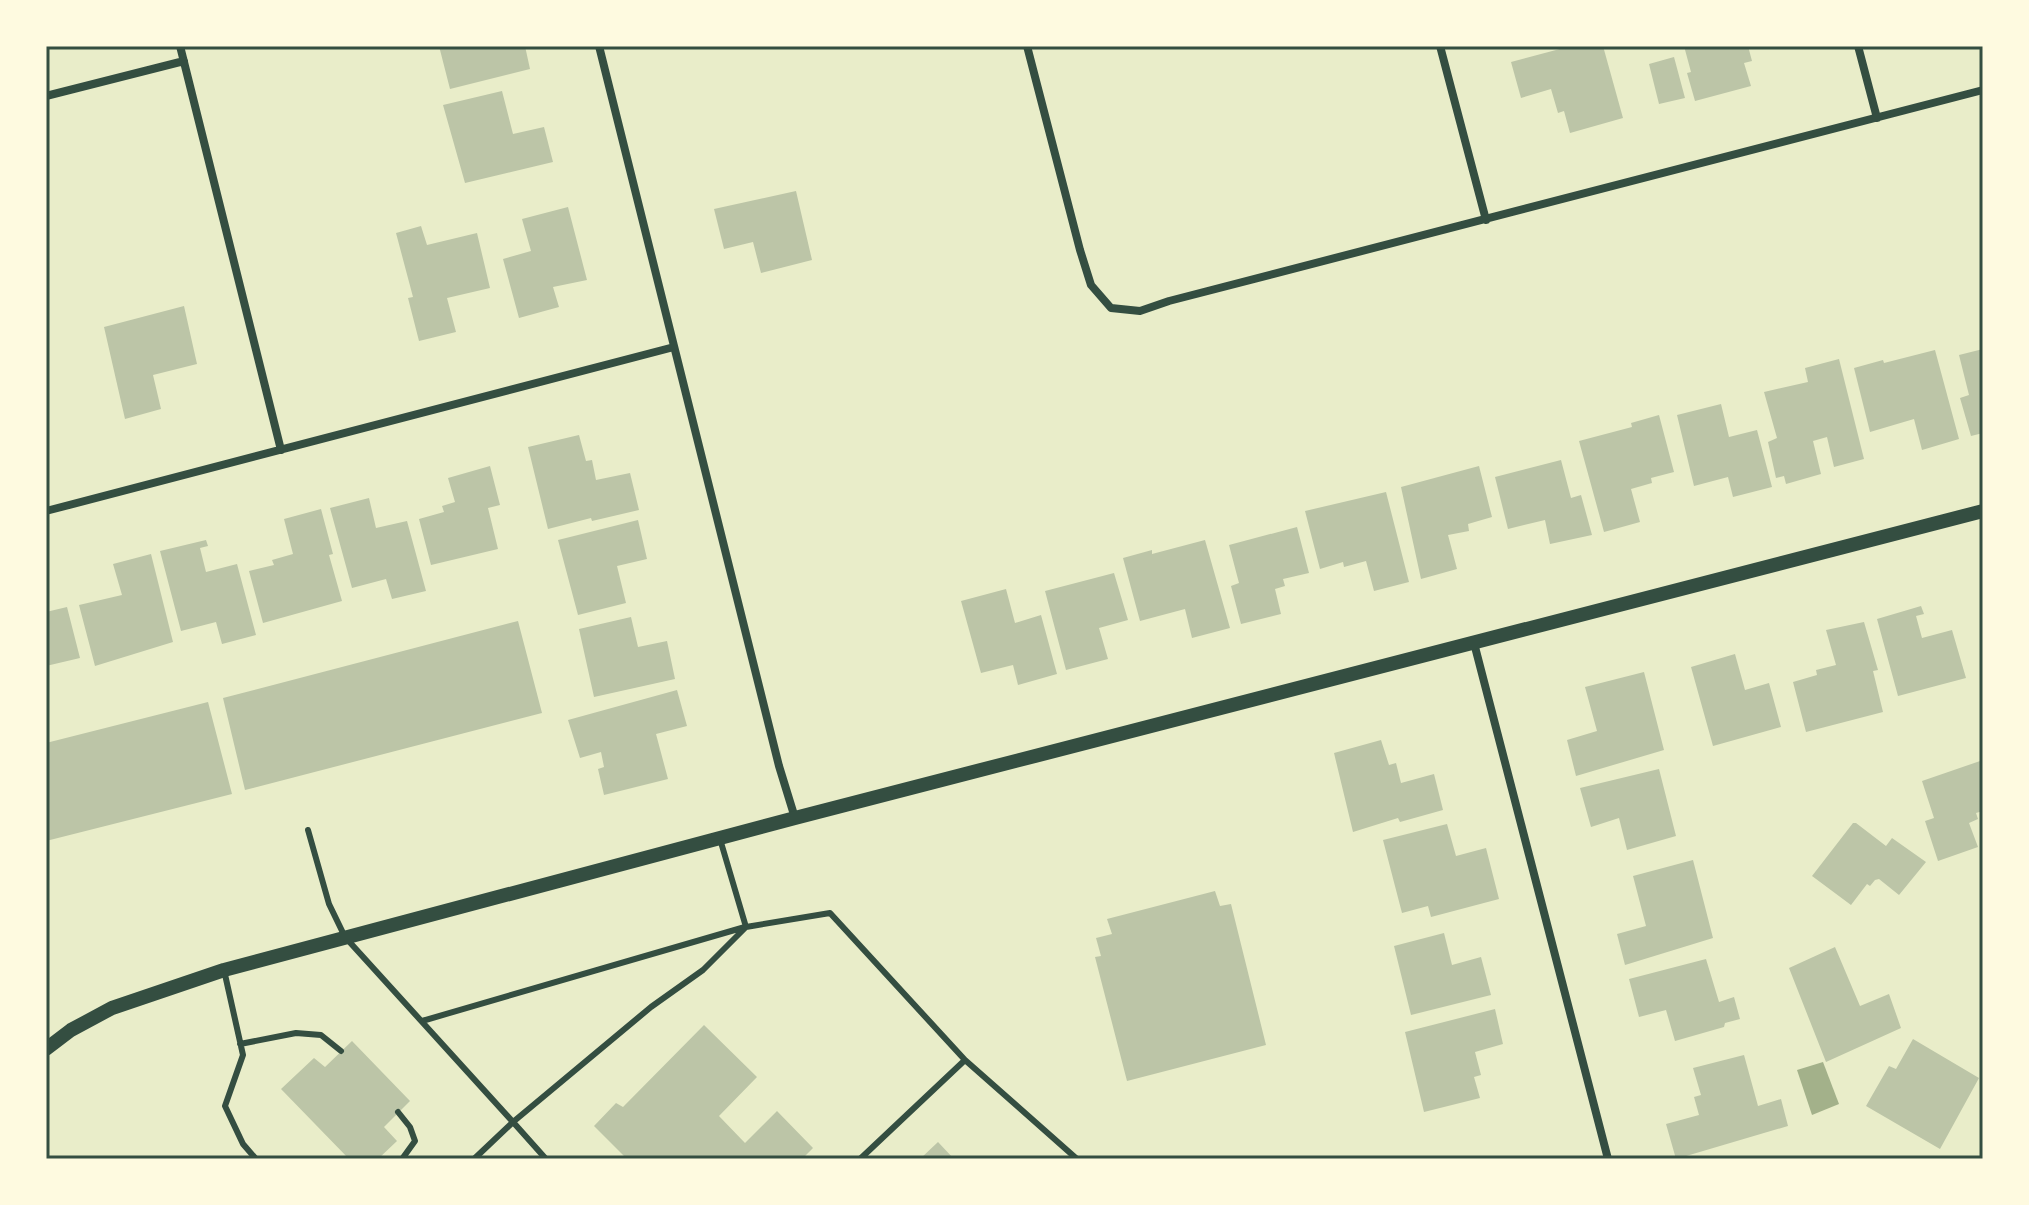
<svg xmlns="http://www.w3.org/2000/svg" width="2029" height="1205" viewBox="0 0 2029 1205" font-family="'Nunito Sans',sans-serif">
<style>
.water{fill:#a3b18a}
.building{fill:#bcc5a7}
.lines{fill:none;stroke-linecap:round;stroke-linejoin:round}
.service{stroke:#344e41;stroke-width:6}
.minor{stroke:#344e41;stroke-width:8}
.tertiary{stroke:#344e41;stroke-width:14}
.neatline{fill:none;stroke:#344e41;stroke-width:3}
</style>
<rect width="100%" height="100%" fill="#e9edc9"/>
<!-- water -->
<path class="water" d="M1823,1062L1839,1104L1812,1115L1797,1070Z"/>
<!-- building -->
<path class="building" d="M439,46H525L530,69L450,89Z
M1571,46H1603L1623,118L1570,133L1564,111L1558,113L1551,89L1521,98L1511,62Z
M1684,46H1748L1752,61L1744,63L1751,86L1695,101L1687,73L1691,72Z
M1674,57L1685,98L1659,104L1649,64Z
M502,91L513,134L544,127L553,162L465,183L443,105Z
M796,191L812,260L761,273L753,242L724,249L714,209Z
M568,207L587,280L553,287L559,307L519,318L503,259L531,251L522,219Z
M421,226L427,245L477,233L490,288L447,298L456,332L419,341L408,298L413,297L396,233Z
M184,306L197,364L153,375L161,409L125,419L104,327Z
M1983,349V433L1971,436L1960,398L1969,395L1959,355Z
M1935,350L1959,439L1922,450L1914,419L1870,432L1854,368L1883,360L1884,363Z
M1839,359L1864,459L1834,467L1827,437L1813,441L1821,474L1786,484L1784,476L1776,478L1768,442L1777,438L1764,392L1808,382L1805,368Z
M1721,404L1729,437L1757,430L1772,487L1733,497L1728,477L1694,486L1677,415Z
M1659,415L1674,472L1651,478L1652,483L1631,489L1640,522L1604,532L1579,441L1632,427L1631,423Z
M579,435L586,461L592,460L596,480L630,473L639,510L592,521L591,518L548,529L528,447Z
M1561,460L1571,498L1581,495L1592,535L1550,544L1545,520L1508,529L1495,477Z
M490,466L500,505L488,508L498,549L431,565L419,519L444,512L442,506L455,502L448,478Z
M1479,466L1492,517L1468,524L1469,531L1448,535L1457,569L1421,579L1401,487Z
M1386,492L1409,582L1374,591L1366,561L1344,567L1343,562L1320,569L1305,511Z
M369,498L376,528L407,521L426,591L392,599L386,579L352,588L330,508Z
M321,509L333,554L329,555L342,601L263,623L249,571L274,565L272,560L293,554L284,519Z
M638,520L647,559L617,566L626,603L578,615L558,540Z
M1297,527L1309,573L1283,579L1285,586L1275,589L1281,614L1241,624L1231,586L1239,583L1229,545Z
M206,540L208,546L200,548L206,572L237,564L256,635L222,644L216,622L181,631L160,551Z
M1205,540L1230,628L1192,638L1185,609L1140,621L1123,558L1152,550V554Z
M151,554L173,642L95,666L79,605L122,595L113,564Z
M1114,573L1128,620L1099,628L1108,659L1066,670L1045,591Z
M1006,589L1015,623L1041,615L1057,674L1018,685L1013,665L981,673L961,601Z
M1921,606L1924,614L1916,616L1922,638L1952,630L1966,678L1898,696L1877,619Z
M67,607L80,658L46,666V612Z
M631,617L638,647L667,641L675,679L594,697L579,629Z
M518,621L542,713L245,790L223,698Z
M1864,622L1878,670L1873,671L1883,712L1806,732L1793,682L1817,675L1816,670L1836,665L1826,630Z
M1735,654L1745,690L1769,683L1781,727L1713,746L1691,667Z
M1644,672L1664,750L1576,776L1567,740L1597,731L1585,687Z
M677,690L687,726L656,734L668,779L604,795L598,769L604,767L601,752L580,758L568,720Z
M208,702L232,794L46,841V743Z
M1381,740L1389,765L1396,763L1401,783L1434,774L1443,810L1400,822L1398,818L1353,832L1334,753Z
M1983,760V811L1976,813L1978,819L1969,823L1978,847L1938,861L1925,821L1934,818L1922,781Z
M1659,769L1676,836L1627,850L1619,818L1591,827L1580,788Z
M1853,823H1856L1886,846L1892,838L1926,862L1899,895L1879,879L1875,880L1870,886L1867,884L1851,905L1812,876Z
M1447,824L1456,856L1486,848L1499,899L1431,917L1428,906L1402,913L1383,840Z
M1693,860L1713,938L1625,965L1617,934L1646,926L1633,876Z
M1215,891L1220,906L1231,904L1266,1045L1127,1081L1095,957L1101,956L1096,938L1112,934L1107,919Z
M1444,933L1452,965L1481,957L1491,995L1411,1015L1394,946Z
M1835,947L1860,1006L1889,994L1901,1028L1826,1062L1789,968Z
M1706,959L1719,1002L1734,997L1740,1019L1725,1023L1724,1027L1675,1041L1666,1010L1639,1017L1629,979Z
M1495,1009L1503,1044L1475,1052L1481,1075L1474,1077L1480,1098L1424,1112L1405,1032Z
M704,1025L757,1077L719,1116L745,1143L777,1111L813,1148L802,1159H627L594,1126L616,1103L623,1107Z
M1913,1039L1979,1078L1940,1149L1866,1106L1889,1066L1896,1069Z
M352,1041L410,1101L384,1127L397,1141L378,1159H349L281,1089L314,1058L325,1067Z
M1744,1055L1758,1106L1781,1099L1788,1126L1676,1159L1666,1124L1699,1115L1694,1097L1701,1095L1693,1068Z
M938,1142L954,1159H920Z"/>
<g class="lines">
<!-- service -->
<path class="service" d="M308,830L329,904L345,937L513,1122L474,1159
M720,839L746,927L830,913L965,1060
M224,970L243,1055L225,1106L243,1144L256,1159
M422,1021L745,927
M240,1044L296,1033L321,1035L341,1051
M398,1112L410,1127L415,1141L402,1159
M546,1159L513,1122L651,1007L703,970L746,927
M860,1159L965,1060L1077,1159"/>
<!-- minor -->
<path class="minor" d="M180,46L281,450
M599,46L779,766L795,818
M1027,46L1080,250L1091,285L1111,308L1140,311L1169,301L1983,90
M1440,46L1486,220
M1858,46L1877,118
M46,96L184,61
M46,511L674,347
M1474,643L1608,1159"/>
<!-- tertiary -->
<path class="tertiary" d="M46,1049L71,1030L112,1008L224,970L795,818L1983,511"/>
</g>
<!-- border -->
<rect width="2029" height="1205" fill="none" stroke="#fefae0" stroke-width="96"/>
<rect x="48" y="48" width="1933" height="1109" class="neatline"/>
</svg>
